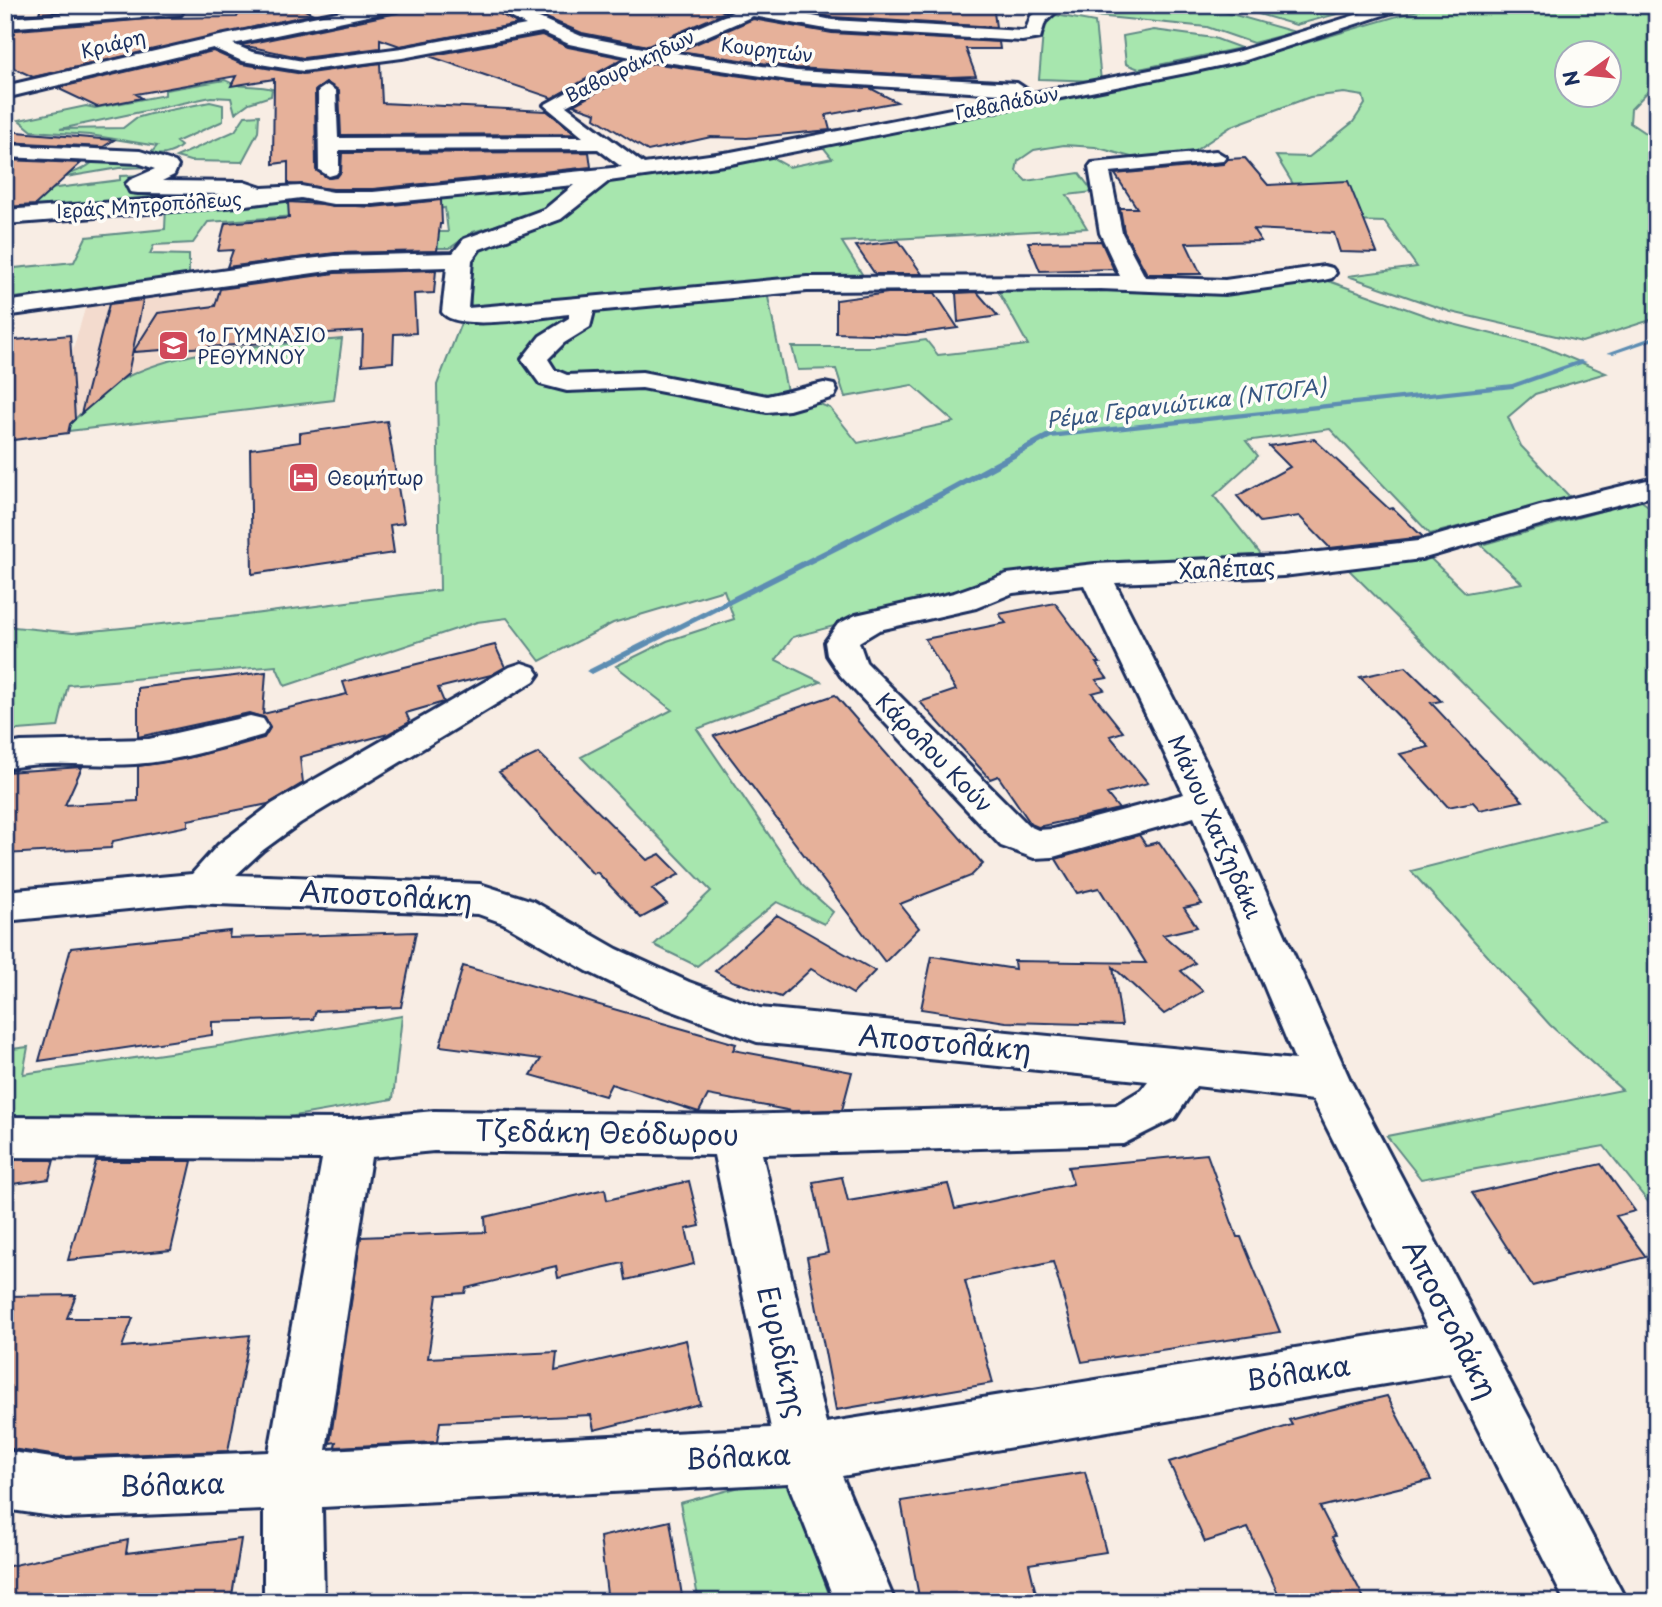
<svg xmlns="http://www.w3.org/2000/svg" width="1662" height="1607" viewBox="0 0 1662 1607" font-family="'Playpen Sans',sans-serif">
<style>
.built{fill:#f3dbce}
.green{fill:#a7e6ae;stroke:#618a86;stroke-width:2;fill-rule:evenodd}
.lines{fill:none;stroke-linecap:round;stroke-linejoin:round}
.stream{fill:#5d8db2;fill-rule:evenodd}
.building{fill:#e6b19a;stroke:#1b2f5e;stroke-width:2}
.minor-casing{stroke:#1b2f5e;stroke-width:6}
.minor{fill:#fdfcf7;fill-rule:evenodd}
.labels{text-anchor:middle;stroke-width:7;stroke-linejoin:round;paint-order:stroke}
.far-street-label{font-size:19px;fill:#1b2f5e;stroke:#fdfcf7}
.far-poi-label{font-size:19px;fill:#1b2f5e;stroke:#fdfcf7;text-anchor:start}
.far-water-label{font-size:21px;font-style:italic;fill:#365681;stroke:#fdfcf7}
.street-label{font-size:23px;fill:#1b2f5e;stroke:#fdfcf7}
.near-street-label{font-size:28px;fill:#1b2f5e;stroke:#fdfcf7}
</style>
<rect width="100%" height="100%" fill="#f8ede4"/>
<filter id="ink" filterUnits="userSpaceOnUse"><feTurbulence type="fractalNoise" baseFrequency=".0143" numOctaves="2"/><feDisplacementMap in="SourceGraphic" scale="14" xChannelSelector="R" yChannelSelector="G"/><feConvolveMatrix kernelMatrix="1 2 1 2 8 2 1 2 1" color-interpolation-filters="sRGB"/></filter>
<g filter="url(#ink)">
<!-- built -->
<path class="built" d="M344,267L332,332H342V339L206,354L155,366L118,382L70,424L66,373L87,302Z"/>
<!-- green -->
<path class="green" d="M1089,5L1203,6L1295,32L1253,43L1207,27L1096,16L1068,10Z
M1228,5H1310L1337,14L1296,25Z
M1435,5H1657V82L1631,109L1630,123L1657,141V318L1582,342L1451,312L1348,276L1417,267L1385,222L1315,220L1276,156L1309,157L1353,122L1365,104L1363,96L1344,93L1310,97L1232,126L1187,156L1131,157L1095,147L1064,145L1034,150L1018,161L1016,171L1026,181L1079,173L1093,192L1067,195L1087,228L842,242L867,282L471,311L469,263L479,249L605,183L771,157L789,167L832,158L823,147L1244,61ZM1568,52H1610V94H1568Z
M1056,15L1095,22L1101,81L1039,79L1044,21Z
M1154,30L1214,38L1241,48L1139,69L1126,64L1123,36Z
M225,80C240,89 255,84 272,89L271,96L249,103L235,113L231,98L211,97L60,129L123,128L136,118L150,114L210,102L223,105V121L176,142L181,146C174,153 161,157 151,153L157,146L90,135L32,131L19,120L86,106L95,108L165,95V90Z
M259,115L258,132L242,162L190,161L176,157L235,131L245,116Z
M95,160H137L155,167L119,168L19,185L17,193L120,180V176L146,175L126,188L229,194L5,214V177C34,178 73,181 95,160Z
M560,182L564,194L539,213L473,232L450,248H435L379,232H448L445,208L401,214L339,208L342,201Z
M323,200L314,219L296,216L208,222L193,243L154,245L150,254L189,255V278L5,299V269L74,262L86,237L165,229L166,206Z
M1323,279L1441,321L1544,347L1606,373L1535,394L1508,417L1521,446L1571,498L1430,534L1330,429L1246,441L1258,456L1214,496L1263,557L1013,573L945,596L793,637L776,660L821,682L697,729L803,885L833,912L824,924L777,902L697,966L654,945L711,891L581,757L672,710L616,666L667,641L734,619L724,590L613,623L540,661L507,618L477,622L285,686L276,666L68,685L58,727L5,731V626L73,633L230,617L440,590L437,385L461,323L767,292L787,391L830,408L858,443L954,422L912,385L845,397L836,369L798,370L792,347H875L926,340L938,355L1028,345L997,289L1226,293Z
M342,339L334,400L68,431L70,424C85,410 101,391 119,381C184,345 270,346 342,339Z
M1640,500L1657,512V1213L1604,1146L1421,1179L1387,1136L1622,1090L1550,1025L1411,871L1604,822L1344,565L1426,554L1466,593L1522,583L1481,545Z
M402,1016L393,1099L260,1122L5,1119V1050L28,1047L23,1074L232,1044Z
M785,1475L832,1602H699L680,1503Z"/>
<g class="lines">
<!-- stream -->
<path class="stream" d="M1657,335V339L1613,354L1607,353Z
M1580,360L1587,362L1513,388L1051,438L949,494L594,673L591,674L586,671L943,490L1046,434L1512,384Z"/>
</g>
<!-- building -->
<path class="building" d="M42,5H148L39,13Z
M414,5H485L518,24L400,46L380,39V48L303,58L242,45L397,13Z
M516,5H709L726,12L648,46L582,33Z
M774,5H993L996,27L832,17Z
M274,6L301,8L313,14L33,77L5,64V31L160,18L237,17L239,13Z
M753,19L832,33L999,42L1000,49H966L976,76L950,77L796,68L679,51Z
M542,35L568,47L624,58L552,98L429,56Z
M213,51L242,64L303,74L380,63L382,103L547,111L576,134L341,135L339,91L326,83L315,91L316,170L328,178L337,177L341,172L342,153L589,152L591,167L373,189H333L288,184V162L273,164L274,79L231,86L236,76L136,94L142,98L97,107L57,88Z
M652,63L796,84L870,88L897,102L826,115L830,130L747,138L711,137L648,151L595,118L596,113L573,105Z
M5,131L114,140L103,147L5,142Z
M1245,158L1268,185L1348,181L1377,253L1340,252L1334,233L1253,229L1261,241L1186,243L1201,274H1147L1124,232L1120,208H1137L1115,174L1223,164L1228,159Z
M5,160L81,163L35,205L5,207Z
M441,200L442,224H440L437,251L335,253L227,267L233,250L218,251L225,223L289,218L288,202L373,207Z
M899,241L922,274H875L856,246Z
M1101,241L1115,272L1112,269L1040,271L1028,242Z
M436,270L434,293L414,294L416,333L394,334L393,362L362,365L363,331L310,334L309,340L133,352L158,313L215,306L220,289L335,273Z
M977,292L998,316L958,322L956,293Z
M888,293H935L958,328L906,335L836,333V300Z
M143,300L128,374L81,414L109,304Z
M70,335L75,419L70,424L68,433L5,441V341Z
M387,421L404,523L390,525L394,553L252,574L250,449L300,442V433Z
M1314,439L1389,509L1393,508L1423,537L1330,548L1299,516L1260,522L1237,496L1290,467L1269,446Z
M1055,603L1100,663H1096L1107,678L1096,680L1104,690L1092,693L1123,732L1110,736L1148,783L1107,794L1119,809L1038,827L1031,824L998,776L990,779L920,702L956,690L925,639L1006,623L999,614Z
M495,645L505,667L491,675L438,688L444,702L406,713L410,722L388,734L300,757L303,783L268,804L188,820V826L113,841L111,848L5,854V772L82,767L65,805L138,801V766L184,759L232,747L264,738L270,728L265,718L249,713L138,737V688L266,672L263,714L347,694L343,682Z
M1406,667L1441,701L1431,703L1523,801L1480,810L1473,802L1448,807L1400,754L1429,747L1360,677Z
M835,695L983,864L971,876L900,904L919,928L885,962L714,736Z
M539,753L647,860L660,854L680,874L652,889L667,904L641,918L597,872L593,874L499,772Z
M1139,835L1146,845L1159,842L1202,904L1184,908L1197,927L1163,935L1195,963L1181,971L1203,991L1164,1014L1113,967L1122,1025L1006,1022L921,1009L932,956L1015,969L1014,961L1146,963L1099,888L1077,893L1056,859Z
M777,915L875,971L853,994L811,969L781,997L732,981L715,971Z
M230,931L229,938L416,932L401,1007L316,1011L313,1019L212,1022V1035L39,1061L71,948Z
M463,966L736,1044L733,1050L852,1072L842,1110L792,1111L708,1095L699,1112L611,1084L605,1096L531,1075L541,1059L440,1046Z
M1207,1154L1237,1237H1241L1280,1332L1082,1362L1053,1262L965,1281L993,1383L836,1410L807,1257L828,1253L813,1182L842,1177L848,1201L948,1184L955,1209L1073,1184L1068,1167Z
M5,1160H54L49,1179L5,1185Z
M96,1161H192L171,1250L68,1260Z
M1601,1164L1635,1211L1616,1216L1646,1257L1532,1286L1472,1193Z
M689,1181L700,1226L686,1229L694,1264L626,1280L623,1263L558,1278L556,1266L466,1288L465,1293L437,1295L428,1358L557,1352L555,1371L686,1340L700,1404L594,1430L591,1415L440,1422L437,1442L335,1447L336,1442L330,1443L361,1237L486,1232L485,1217L605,1189L607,1200Z
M76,1295L67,1318H133L122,1347L250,1335L228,1451L65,1457L5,1448V1296Z
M1387,1396L1431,1480L1320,1507L1335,1536L1332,1537L1366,1602H1282L1248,1528L1205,1542L1169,1462L1292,1425L1289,1420Z
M1085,1472L1106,1552L1029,1564L1038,1602H920L901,1501Z
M670,1521L683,1602H608L600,1537Z
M241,1539L231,1602H5V1567L128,1540L126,1553Z"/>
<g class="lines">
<defs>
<path id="minor" d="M371,5H404L396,10L233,44L252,52L303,61L402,48L526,25L487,5H509L581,36L648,49L733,12L711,5H760L832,20L1022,31L1026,30L1031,16L1041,9L1039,5H1055L1058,10L1045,22L1040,38L1022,41L832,30L753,16L670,52L796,71L1017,83L1026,89L1017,95L796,81L652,60L566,106L644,164L731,152L1191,62L1236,52L1388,5H1414L1246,60L1191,72L731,164L609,181L561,219L480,249L472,260L468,308L807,277L1120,276L1100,233L1089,167L1092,163L1216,151L1226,157L1223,161L1110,172L1122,233L1145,277L1225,280L1324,266L1332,268L1336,273L1332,278L1324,280L1225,294L1101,289L807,291L594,311L590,327L564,343L548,359L555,370L567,375L642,372L767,396L824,383L834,385L837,391L834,397L789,410L767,412L642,388L567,391L540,384L522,359L540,336L569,318V314C544,316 456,333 442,312L447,267L335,270L5,316V302L290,261L335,256L453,253L464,239L545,209L574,185L373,204H333L301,198L238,206L5,224V210L226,194L138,193L130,192L126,184L130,180L155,169L138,163L5,157V145L140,151L175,162L178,166L174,175L162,181L244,182L262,188L301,186L333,192H373L622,167L598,149L339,150V170L336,174L329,176L319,170L318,91L327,85L336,91L338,138L583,137L544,105L631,57L569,44L542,32L402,58L303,71L242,61L213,48L5,98V86L215,37Z
M175,6L183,11L181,14L5,28V18Z
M1647,480L1657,483V495L1560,519L1421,559L1283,576L1115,583L1225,801L1350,1080L1627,1602H1565L1450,1373L842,1476L895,1602H835L788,1483L322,1507L324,1602H264V1510L65,1518L5,1509V1451L65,1460L269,1452L322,1159L5,1157V1117L350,1119L434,1111L734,1115L1116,1105L1141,1090L1148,1081L757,1042L659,1006L587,971L503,923L478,914L190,903L5,921V891L192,874L218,845L272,804L510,667L522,663L534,667L539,674L534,681L300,823L263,850L236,875L480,884L533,901L617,949L689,982L760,1008L1295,1060L1194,817L1053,857L1034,858L1001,846L841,676L827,655L825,642L838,624L856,615L954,593L1007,574L1095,564L1283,556L1418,541L1540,506ZM1084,585L1184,794L1053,829L1038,830L1029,826L866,662L859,642L879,630L976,608L1013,593ZM1196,1086L1313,1100L1427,1327L826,1423L762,1154L1123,1144L1175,1118ZM434,1151L714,1155L771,1428L326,1450L371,1157Z
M250,716L263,719L268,727L263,735C221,747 179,761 135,764C92,767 49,759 5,769V745L21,742L149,739Z"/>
</defs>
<!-- minor casing -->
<use href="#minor" class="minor-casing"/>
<!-- minor -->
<use href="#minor" class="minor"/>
</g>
</g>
<!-- icons -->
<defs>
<symbol id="school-square" viewBox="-11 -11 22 22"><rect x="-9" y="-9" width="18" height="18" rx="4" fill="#d1495b" stroke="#fdfcf7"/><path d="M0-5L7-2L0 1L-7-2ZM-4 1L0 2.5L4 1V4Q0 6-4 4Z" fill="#fff"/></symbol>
<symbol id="hotel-square" viewBox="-11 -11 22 22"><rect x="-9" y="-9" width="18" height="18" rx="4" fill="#d1495b" stroke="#fdfcf7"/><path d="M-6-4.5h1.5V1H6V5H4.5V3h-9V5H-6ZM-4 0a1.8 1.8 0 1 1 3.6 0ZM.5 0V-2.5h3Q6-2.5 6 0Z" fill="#fff"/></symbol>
</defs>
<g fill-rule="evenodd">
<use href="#school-square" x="156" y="328" width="35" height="35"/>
<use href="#hotel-square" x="286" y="460" width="35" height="35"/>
</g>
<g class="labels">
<!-- far-street labels -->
<g class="far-street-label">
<text transform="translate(113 44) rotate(-14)" y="7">Κριάρη</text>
<text transform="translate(767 50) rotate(7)" y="7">Κουρητών</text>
<text transform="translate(630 66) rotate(-26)" y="7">Βαβουράκηδων</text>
<text transform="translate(1007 103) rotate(-11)" y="7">Γαβαλάδων</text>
<text transform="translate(149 205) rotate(-4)" y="7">Ιεράς Μητροπόλεως</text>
</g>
<!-- far-poi labels -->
<g class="far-poi-label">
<text x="197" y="342">1ο ΓΥΜΝΑΣΙΟ<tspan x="197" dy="22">ΡΕΘΥΜΝΟΥ</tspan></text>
<text x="327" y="485">Θεομήτωρ</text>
</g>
<!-- far-water labels -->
<g class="far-water-label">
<text transform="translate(1186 404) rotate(-7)" y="7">Ρέμα Γερανιώτικα (ΝΤΟΓΑ)</text>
</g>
<!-- street labels -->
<g class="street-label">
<text transform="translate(1227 569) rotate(-3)" y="8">Χαλέπας</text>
<text transform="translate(934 753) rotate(46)" y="8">Κάρολου Κούν</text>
<text transform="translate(1215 827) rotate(66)" y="8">Μάνου Χατζηδάκι</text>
</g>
<!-- near-street labels -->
<g class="near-street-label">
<text transform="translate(386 896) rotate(3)" y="10">Αποστολάκη</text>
<text transform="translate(945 1043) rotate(5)" y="10">Αποστολάκη</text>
<text transform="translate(607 1133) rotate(1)" y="10">Τζεδάκη Θεόδωρου</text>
<text transform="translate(1450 1319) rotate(63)" y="10">Αποστολάκη</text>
<text transform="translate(782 1352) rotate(77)" y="10">Ευριδίκης</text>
<text transform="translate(1298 1373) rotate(-9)" y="10">Βόλακα</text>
<text transform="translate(738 1457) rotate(-3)" y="10">Βόλακα</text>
<text transform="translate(172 1485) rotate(-2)" y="10">Βόλακα</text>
</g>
</g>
<!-- margin -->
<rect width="1662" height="1607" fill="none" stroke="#fdfcf7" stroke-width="28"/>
<rect x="14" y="14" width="1634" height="1579" fill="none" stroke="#1b2f5e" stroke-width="2.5" filter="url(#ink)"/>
<!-- north arrow -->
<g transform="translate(1588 74) rotate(255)"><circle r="33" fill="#fdfcf7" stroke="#a3aaba" stroke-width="2"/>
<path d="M0-5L12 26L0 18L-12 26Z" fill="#d1495b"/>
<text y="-10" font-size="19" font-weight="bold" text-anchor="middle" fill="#1b2f5e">N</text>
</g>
</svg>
